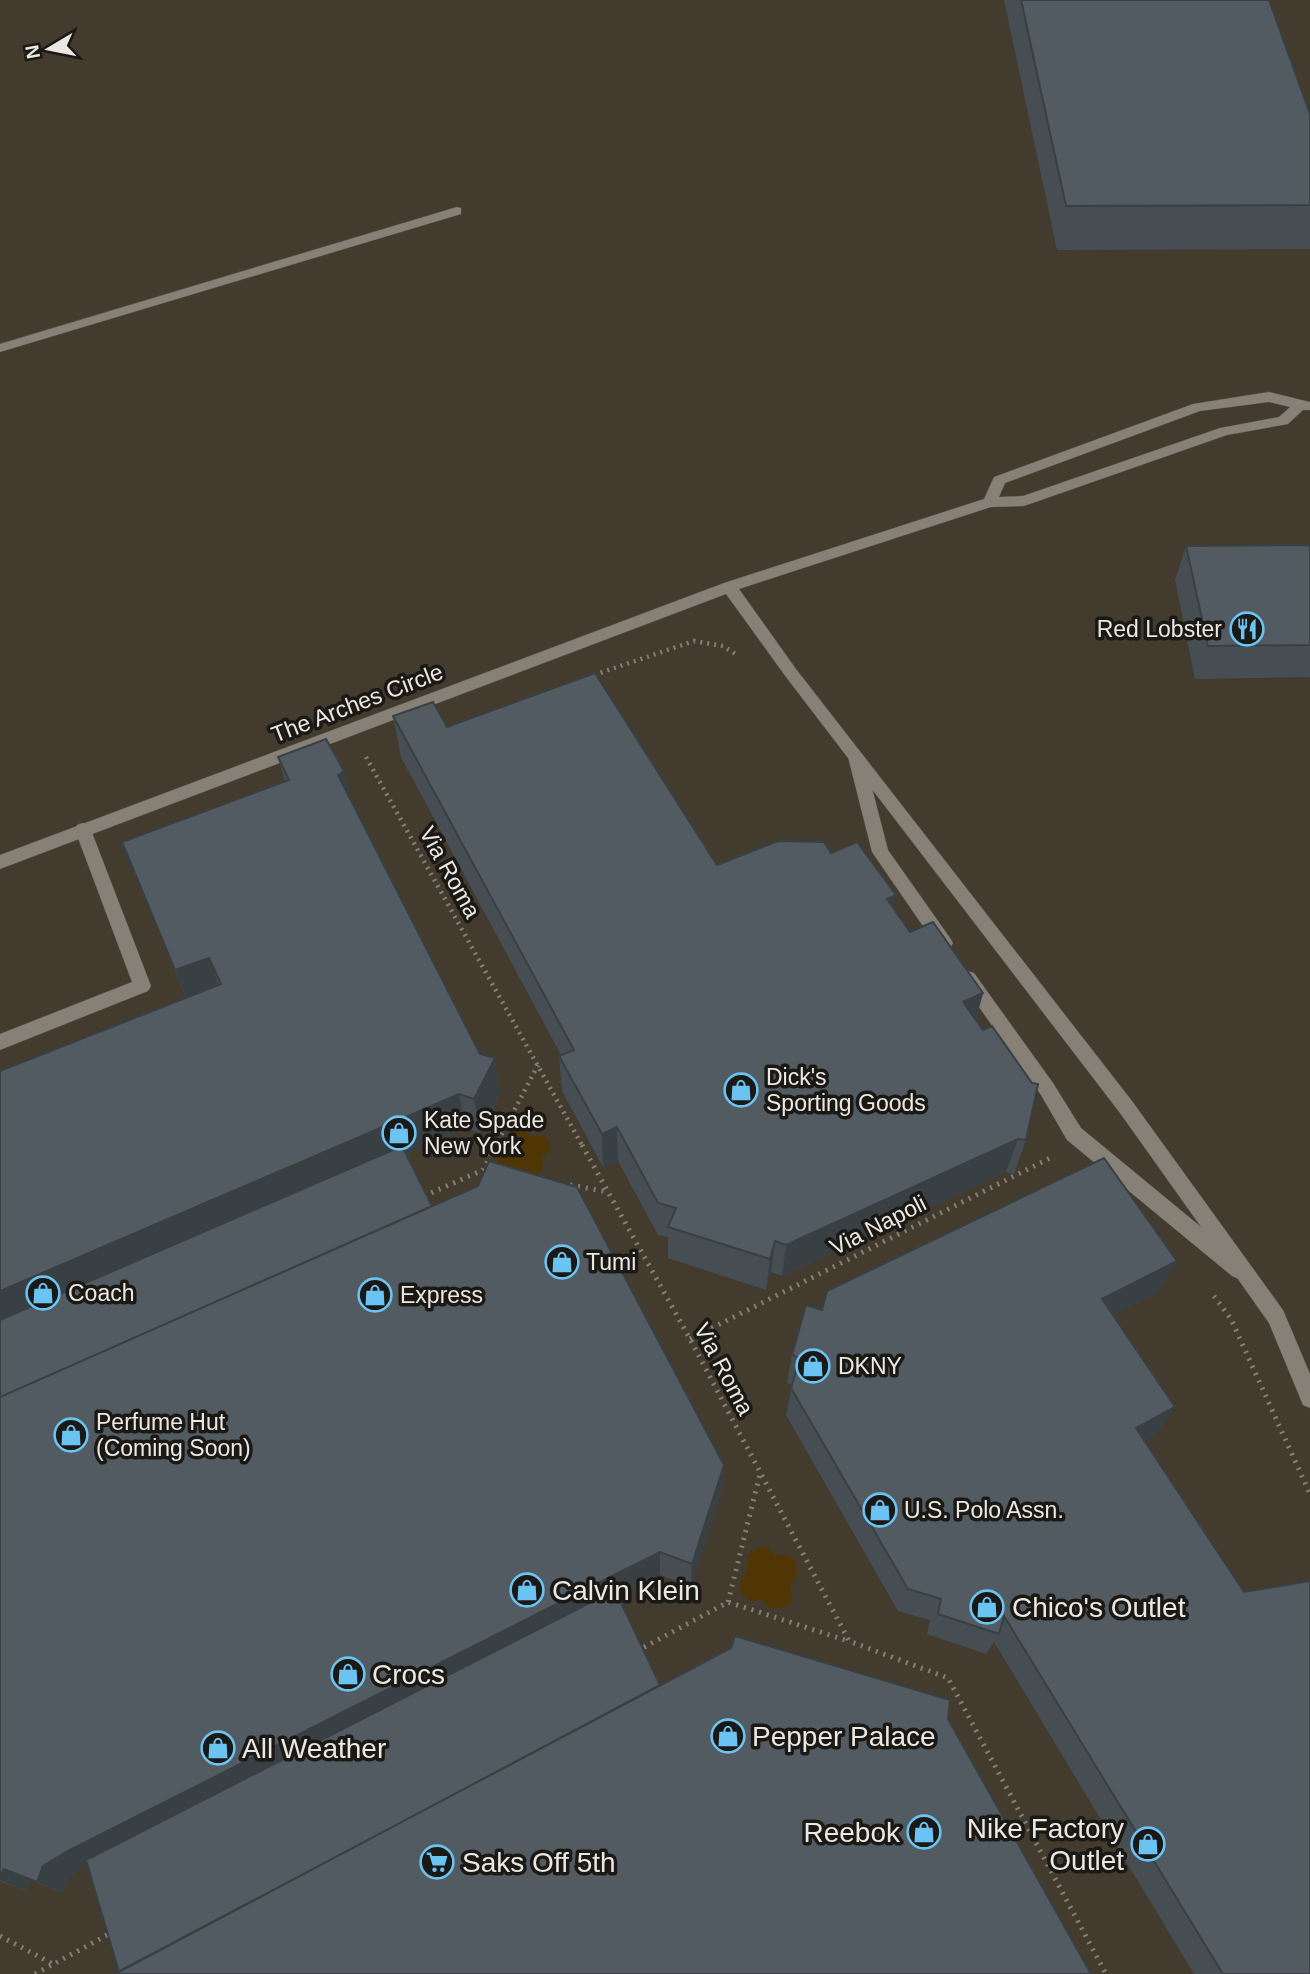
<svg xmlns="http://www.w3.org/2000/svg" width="1310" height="1974" viewBox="0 0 1310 1974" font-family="Helvetica,sans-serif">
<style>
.built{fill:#433b2e}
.green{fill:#503604}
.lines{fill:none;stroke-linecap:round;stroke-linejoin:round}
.lane-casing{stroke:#534e47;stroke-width:1}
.street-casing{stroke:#534e47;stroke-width:1}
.path-far1{stroke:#847f78;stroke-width:4.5;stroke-dasharray:2 5;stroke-linecap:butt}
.path{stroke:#847f78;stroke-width:5;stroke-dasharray:2 6;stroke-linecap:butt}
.lane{fill:#868077;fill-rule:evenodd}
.street{fill:#868077;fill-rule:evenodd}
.wall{fill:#464e53}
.shaded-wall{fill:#394044}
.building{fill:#515b61;stroke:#394044;stroke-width:2}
.labels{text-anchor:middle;stroke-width:7;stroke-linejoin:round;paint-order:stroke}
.poi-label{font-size:23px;fill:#ebe7e2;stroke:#1b1915;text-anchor:start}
.street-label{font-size:23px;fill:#ebe7e2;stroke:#1b1915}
.near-poi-label{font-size:28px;fill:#ebe7e2;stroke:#1b1915;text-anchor:start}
</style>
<rect width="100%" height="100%" fill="#363028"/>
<!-- built -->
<path class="built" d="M0,0H1310V1974H0Z"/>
<!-- green -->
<path class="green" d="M522,1129L531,1136H545L550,1143L549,1151L542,1158L543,1169L536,1175H523L517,1170L501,1167L497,1161L499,1153L506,1147V1136L512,1130Z
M759,1547L769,1549L775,1556L786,1554L795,1560L797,1576L790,1584L792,1599L785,1607L770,1608L763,1600L752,1601L741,1593L739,1583L748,1570L747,1556Z"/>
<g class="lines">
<defs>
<path id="lane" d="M457,207L461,208V214L0,352V344Z
M856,751L864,757L888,850L950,938L953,943L950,948H938L872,852L848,757Z
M83,823L89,825L91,830L151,986L148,991L0,1050V1034L132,982L75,830L77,825Z
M968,971L974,973L1053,1083L1081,1128L1246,1264L1249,1270L1246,1276L1239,1279L1232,1276L1067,1140L1041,1095L962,983L959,978L962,973Z"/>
<path id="street" d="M1269,392L1310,402V410H1303L1288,424L1227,435L1024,506L991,507L739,589L796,669L1132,1101L1283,1310L1310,1374V1408L1303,1405L1269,1323L1189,1210L1120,1113L786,677L726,594L0,869V855L724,583L984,499L994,477L1193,404ZM1269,402L1290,407L1279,417L1220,428L1023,496L999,497L1005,483L1200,411Z"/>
</defs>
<!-- lane casing -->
<use href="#lane" class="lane-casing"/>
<!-- street casing -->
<use href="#street" class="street-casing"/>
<!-- path-far1 -->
<path class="path-far1" d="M594,675L694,641L723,646L737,655
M366,757L583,1147
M495,1147L538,1065"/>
<!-- path -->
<path class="path" d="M582,1145L690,1339L849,1641L948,1678L1106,1974
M570,1185L608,1192
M424,1196L483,1170L496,1145
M1214,1296L1231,1319L1310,1494
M690,1339L1052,1157
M728,1602L760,1474
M637,1651L728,1602L848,1641
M0,1936L53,1964
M35,1974L111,1933"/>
<!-- lane -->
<use href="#lane" class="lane"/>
<!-- street -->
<use href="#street" class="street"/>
</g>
<!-- wall -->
<path class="wall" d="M1004,0H1269L1310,114V249L1057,250Z
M1310,545V677L1195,679L1175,580L1186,546Z
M393,716L447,727L717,865L831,853L896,895L893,909L910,932L983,993L976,1020L1026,1140L1014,1174L1006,1172L782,1276L771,1272L766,1290L668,1258V1237L658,1235L618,1161L603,1167L562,1091L559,1056L561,1055L401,757Z
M278,757L350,798L500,1094L480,1133L465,1128L406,1154L432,1206L722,1490L691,1586L660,1575L617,1595L660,1685L950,1700L119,1972L87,1866L68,1877L63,1893L30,1880L26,1891L0,1881V1071L186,998L122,842L285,782Z
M1159,1292L1113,1315L1175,1407L1157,1434L1144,1441L1310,1974H1194L994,1642L986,1654L927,1634L930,1620L898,1611L786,1415L792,1385L787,1383L792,1355L822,1310Z"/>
<!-- shaded-wall -->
<path class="shaded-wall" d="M344,771L353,811L338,775Z
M896,895L889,933L887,899Z
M209,958L222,994L190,1007L175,970Z
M983,993L973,1029L963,1002Z
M495,1058L500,1094L480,1133L474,1099Z
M459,1094L465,1128L0,1331V1291Z
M617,1127L618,1161L603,1167L602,1134Z
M1018,1139L1006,1172L782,1276L786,1245Z
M775,1241L771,1272L766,1290L770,1259Z
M1177,1261L1159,1292L1086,1329L1102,1299Z
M1175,1407L1157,1434L1119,1454L1136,1428Z
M724,1465L722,1490L691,1586L692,1564Z
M660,1552V1575L615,1596L92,1863L68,1877L63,1893L37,1882L43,1866L68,1851L614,1575Z
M4,1869L30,1880L26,1891L0,1880V1877Z"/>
<!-- building -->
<path class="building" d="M1021,0H1269L1310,114V205L1066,206Z
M1310,545V645L1208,646L1186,546Z
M595,673L717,865L778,841L824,842L831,853L857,842L896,895L887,899L910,932L933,922L983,993L963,1002L983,1030L992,1026L1032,1083L1038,1084L1026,1140L1018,1139L786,1245L775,1241L770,1259L668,1227L676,1208L658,1203L617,1127L602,1134L559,1056L574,1050L393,716L433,702L447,727Z
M326,739L344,771L338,775L480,1054L495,1058L474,1099L459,1094L0,1291V1071L221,984L209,958L175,970L122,842L289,780L278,757Z
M402,1146L432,1206L0,1397V1320Z
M1104,1158L1177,1261L1102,1299L1175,1407L1136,1428L1244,1592L1310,1581V1974H1223L1004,1616L999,1634L938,1614L941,1599L908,1589L791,1388L800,1358L792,1355L806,1305L822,1310L827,1291Z
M489,1161L577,1187L724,1465L692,1564L660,1552L614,1575L68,1851L43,1866L37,1882L4,1869L0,1877V1397L478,1186Z
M615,1590L660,1685L119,1972L86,1860Z
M735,1636L950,1700L948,1719L1091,1974H114L731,1648Z"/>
<!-- icons -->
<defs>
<symbol id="restaurant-ring" viewBox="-11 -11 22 22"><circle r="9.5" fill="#1b1915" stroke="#6bc3f2" stroke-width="1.5"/><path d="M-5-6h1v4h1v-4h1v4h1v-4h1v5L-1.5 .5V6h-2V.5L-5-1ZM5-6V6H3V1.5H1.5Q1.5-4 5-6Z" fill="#6bc3f2"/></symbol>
<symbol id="shop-ring" viewBox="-11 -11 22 22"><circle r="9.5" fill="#1b1915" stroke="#6bc3f2" stroke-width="1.5"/><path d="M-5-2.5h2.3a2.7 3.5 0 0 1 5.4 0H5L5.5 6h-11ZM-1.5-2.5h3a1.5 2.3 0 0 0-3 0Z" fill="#6bc3f2"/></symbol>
<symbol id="supermarket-ring" viewBox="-11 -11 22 22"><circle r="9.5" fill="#1b1915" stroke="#6bc3f2" stroke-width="1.5"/><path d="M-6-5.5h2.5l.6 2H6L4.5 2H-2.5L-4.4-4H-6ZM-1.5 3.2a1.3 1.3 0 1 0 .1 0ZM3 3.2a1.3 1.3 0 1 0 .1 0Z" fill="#6bc3f2"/></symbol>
</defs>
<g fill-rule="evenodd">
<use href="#restaurant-ring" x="1228" y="610" width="38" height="38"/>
<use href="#shop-ring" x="722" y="1071" width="38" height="38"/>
<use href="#shop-ring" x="380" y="1114" width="38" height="38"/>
<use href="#shop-ring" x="543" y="1243" width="38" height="38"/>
<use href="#shop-ring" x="24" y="1274" width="38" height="38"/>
<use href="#shop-ring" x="356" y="1276" width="38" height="38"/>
<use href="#shop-ring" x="794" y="1347" width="38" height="38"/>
<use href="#shop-ring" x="52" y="1416" width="38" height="38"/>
<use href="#shop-ring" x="861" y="1491" width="38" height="38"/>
<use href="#shop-ring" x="508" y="1571" width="38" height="38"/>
<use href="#shop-ring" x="968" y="1588" width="38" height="38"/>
<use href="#shop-ring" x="329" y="1655" width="38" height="38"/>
<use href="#shop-ring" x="709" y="1717" width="38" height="38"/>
<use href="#shop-ring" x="199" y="1729" width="38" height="38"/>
<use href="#shop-ring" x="905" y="1813" width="38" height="38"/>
<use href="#shop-ring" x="1129" y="1825" width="38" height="38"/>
<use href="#supermarket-ring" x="418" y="1843" width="38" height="38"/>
</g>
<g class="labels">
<!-- poi labels -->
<g class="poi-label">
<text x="1222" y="637" text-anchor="end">Red Lobster</text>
<text x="766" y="1085">Dick's<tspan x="766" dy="26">Sporting Goods</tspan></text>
<text x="424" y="1128">Kate Spade<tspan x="424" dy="26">New York</tspan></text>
<text x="586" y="1270">Tumi</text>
<text x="68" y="1301">Coach</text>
<text x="400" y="1303">Express</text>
<text x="838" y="1374">DKNY</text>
<text x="96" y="1430">Perfume Hut<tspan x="96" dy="26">(Coming Soon)</tspan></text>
<text x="904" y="1518">U.S. Polo Assn.</text>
</g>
<!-- street labels -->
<g class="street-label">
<text transform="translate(357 703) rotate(-21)" y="8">The Arches Circle</text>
<text transform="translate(450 872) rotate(61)" y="8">Via Roma</text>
<text transform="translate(878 1225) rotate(-27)" y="8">Via Napoli</text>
<text transform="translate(724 1369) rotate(62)" y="8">Via Roma</text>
</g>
<!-- near-poi labels -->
<g class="near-poi-label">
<text x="552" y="1600">Calvin Klein</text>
<text x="1012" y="1617">Chico's Outlet</text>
<text x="372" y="1684">Crocs</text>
<text x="752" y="1746">Pepper Palace</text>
<text x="242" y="1758">All Weather</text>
<text x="1124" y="1838" text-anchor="end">Nike Factory<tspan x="1124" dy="32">Outlet</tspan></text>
<text x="900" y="1842" text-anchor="end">Reebok</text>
<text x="462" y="1872">Saks Off 5th</text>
</g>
</g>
<!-- north arrow -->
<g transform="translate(49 49) rotate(260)" stroke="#1b1915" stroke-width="5" paint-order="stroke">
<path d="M0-5L12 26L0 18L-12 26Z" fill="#ebe7e2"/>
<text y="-10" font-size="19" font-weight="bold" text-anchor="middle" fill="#ebe7e2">N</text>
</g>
</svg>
